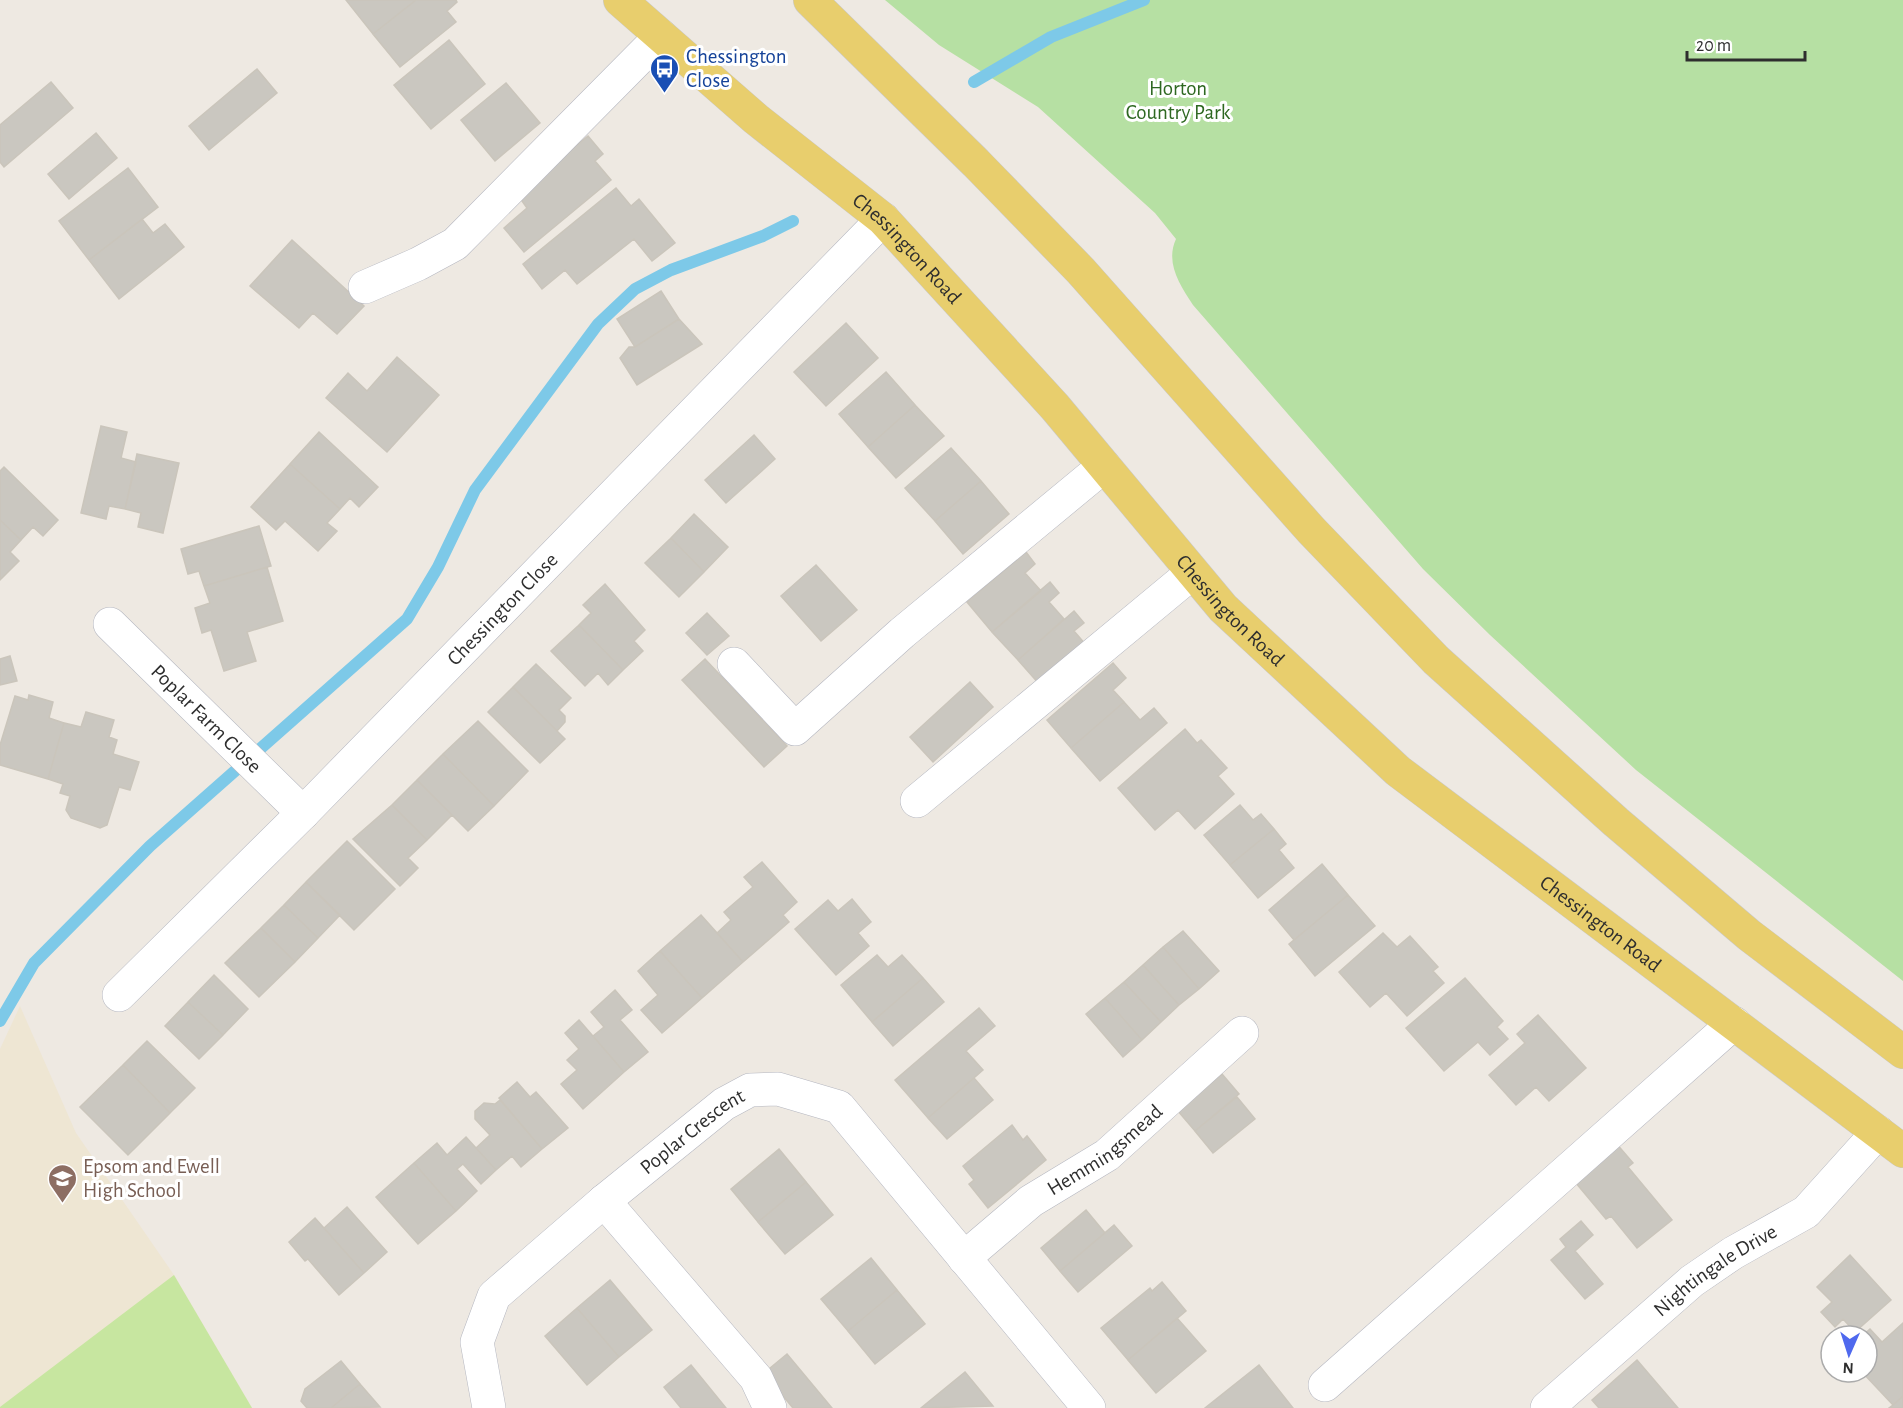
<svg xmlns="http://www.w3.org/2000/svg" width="1903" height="1408" viewBox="0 0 1903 1408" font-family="'Alegreya Sans',sans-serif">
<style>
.education{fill:#eee6d3}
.green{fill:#b6e0a3}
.pitch{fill:#c7e6a0}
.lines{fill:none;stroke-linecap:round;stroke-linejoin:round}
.stream{stroke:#7dc9e8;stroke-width:12}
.building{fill:#cac7c0;stroke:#cac5bb;stroke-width:1.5}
.minor-casing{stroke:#b5b7c0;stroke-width:34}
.major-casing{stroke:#c9c9c9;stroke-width:34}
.minor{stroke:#fff;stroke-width:33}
.major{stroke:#e8ce6d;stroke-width:33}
.labels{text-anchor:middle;stroke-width:6;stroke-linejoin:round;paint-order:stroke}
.transit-label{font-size:21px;fill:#164399;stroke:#fff;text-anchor:start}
.park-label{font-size:21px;fill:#2e6821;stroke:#fff}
.street-label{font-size:21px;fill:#2e2e2e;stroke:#fff}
.education-label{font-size:21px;fill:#785e54;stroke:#fff;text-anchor:start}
</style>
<rect width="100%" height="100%" fill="#eee9e2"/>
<!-- education -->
<path class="education" d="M20,1006L76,1133L174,1275L252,1408H0V1049Z"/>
<!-- green -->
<path class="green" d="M885,0H1903V981L1636,770L1490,635L1423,569L1193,305C1180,285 1165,263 1176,239L1155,213L1038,107L939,45Z"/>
<!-- pitch -->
<path class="pitch" d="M174,1275L252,1408H0V1407Z"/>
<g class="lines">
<!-- stream -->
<path class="stream" d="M974,82L1051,37L1144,0
M0,1021L34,963L150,846L407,619L438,567L475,490L598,324L635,289L671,270L763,236L793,221"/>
</g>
<!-- building -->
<path class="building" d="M346,0H416L373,34Z
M416,0H456L457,2L447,11L456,22L400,67L373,34Z
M449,40L485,84L431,129L394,85Z
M257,69L277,93L209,150L189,126Z
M51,82L73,108L4,167L0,162V125Z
M506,83L540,123L495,161L461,120Z
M96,133L117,158L69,199L48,174Z
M588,136L603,154L595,161L611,180L524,252L504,228L527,208L517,194Z
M128,168L158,207L89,260L59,221Z
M616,188L631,206L639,199L675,243L652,261L634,239L577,284L565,270L542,289L523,264Z
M142,219L153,233L165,224L184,247L119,299L89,260Z
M292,240L364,306L337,334L313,313L299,328L250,286Z
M661,291L679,319L635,347L617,319Z
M679,319L702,344L637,385L620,358L629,347H635Z
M846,323L878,358L826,406L794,372Z
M397,357L439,395L387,452L326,398L348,373L367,391Z
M886,372L915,405L868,447L839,414Z
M915,405L944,436L896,478L868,447Z
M101,426L127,432L121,458L136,462L125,509L109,506L106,519L81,513Z
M319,432L378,487L359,507L350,498L340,509L290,464Z
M754,435L775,459L726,503L705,480Z
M951,448L981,481L935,521L905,488Z
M137,454L179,463L163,533L138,527L141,513L125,509Z
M290,464L340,509L327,523L337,531L318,551L285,521L276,530L251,507Z
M4,467L58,520L43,536L33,527L21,540L0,520V471Z
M981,481L1009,514L963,554L935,521Z
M694,514L728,547L704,572L671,538Z
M0,520L21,540L10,552L19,561L0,580Z
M259,526L271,566L204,586L199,571L188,574L181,549Z
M671,538L704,572L679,597L645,563Z
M1026,552L1035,564L1025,573L1041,591L992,632L967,602Z
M816,565L857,610L821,641L781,596Z
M267,567L283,621L247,632L256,661L224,671L211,630L202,633L195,608L210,603L204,586Z
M1050,582L1059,593L1049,602L1064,619L1018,660L992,632Z
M605,584L645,630L634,641L643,651L623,670L579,625L591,613L583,605Z
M1074,611L1084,623L1074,631L1086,645L1040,685L1018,660Z
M707,613L729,636L707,655L686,633Z
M579,625L623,670L608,685L598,673L585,686L551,651Z
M10,656L17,681L0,685V659Z
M705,659L787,746L764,767L682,680Z
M1113,663L1126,678L1113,690L1124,702L1071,748L1047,720Z
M536,664L571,698L559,710L565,716V722L557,731L513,687Z
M970,682L993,707L933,762L910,737Z
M513,687L565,739L540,763L488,712Z
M29,695L53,702L49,718L64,723L48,779L0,765V745L15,696L28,700Z
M1124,702L1140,720L1154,708L1167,723L1100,781L1071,748Z
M86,712L114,720L109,737L117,740L113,754L139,762L130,790L119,787L107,825L100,828L71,818L66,810L70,796L60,793L63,784L48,779L64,723L81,727Z
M478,721L528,771L494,806L443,754Z
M1185,729L1197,743L1201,740L1227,768L1218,776L1234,794L1195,829L1178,810L1155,830L1118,788Z
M443,754L494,806L468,831L417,780Z
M417,780L452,815L427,840L392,805Z
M392,805L427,840L408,858L418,868L400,886L353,839Z
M1240,805L1253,820L1261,814L1274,829L1230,865L1204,835Z
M1274,829L1286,844L1279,850L1294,868L1258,898L1230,865Z
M347,841L395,889L354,930L306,882Z
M762,862L797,902L783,915L789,922L743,962L717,933L731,920L724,912L753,887L744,877Z
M1322,864L1348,895L1294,940L1269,910Z
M306,882L340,915L318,938L284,905Z
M1348,895L1375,926L1315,976L1289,944Z
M852,899L871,922L858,933L869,946L836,975L795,929L828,900L838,911Z
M284,905L318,938L295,962L261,928Z
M701,915L743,962L702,998L660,951Z
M261,928L295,962L259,997L225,963Z
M1183,931L1219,971L1199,989L1163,947Z
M1383,933L1397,947L1410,936L1438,967L1433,971L1444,983L1407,1016L1386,993L1370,1007L1339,972Z
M1163,947L1199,989L1179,1005L1143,965Z
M660,951L702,998L662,1033L641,1010L658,995L638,971Z
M877,955L888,967L902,955L923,978L872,1022L841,985Z
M1143,965L1179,1005L1161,1022L1124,982Z
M214,975L248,1009L223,1035L188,1002Z
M923,978L944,1002L893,1046L872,1022Z
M1465,978L1503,1021L1497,1027L1508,1039L1490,1055L1478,1042L1444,1071L1406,1028Z
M1124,982L1161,1022L1142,1040L1105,998Z
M615,990L632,1010L620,1020L648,1052L624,1072L593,1036L604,1027L591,1012Z
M1105,998L1142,1040L1123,1057L1086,1014Z
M188,1002L223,1035L199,1059L165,1026Z
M979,1008L995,1026L966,1051L983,1070L928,1118L895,1080Z
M1538,1015L1586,1068L1549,1101L1536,1087L1516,1105L1489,1075L1525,1043L1517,1034Z
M579,1020L624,1072L583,1109L561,1084L577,1070L567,1060L579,1049L565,1033Z
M147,1041L195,1088L170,1113L123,1065Z
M123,1065L170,1113L128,1155L80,1107Z
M1222,1074L1239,1094L1195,1131L1178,1111Z
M974,1078L993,1100L947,1139L928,1118Z
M517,1082L530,1097L536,1092L568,1128L542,1149L499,1098Z
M1237,1097L1255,1119L1213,1153L1195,1131Z
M500,1100L542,1149L521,1167L512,1156L496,1170L476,1148L490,1135L475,1119V1111L484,1103L495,1104Z
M1012,1125L1023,1140L1027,1136L1046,1160L988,1208L969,1184L974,1180L963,1166Z
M466,1137L496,1170L481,1184L463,1164L457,1169L477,1191L456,1211L414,1163L437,1143L447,1155Z
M1615,1142L1633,1163L1628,1167L1672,1220L1637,1248L1611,1216L1606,1219L1571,1177Z
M779,1149L806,1182L758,1222L731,1189Z
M414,1163L456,1211L418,1244L376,1197Z
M806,1182L833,1215L785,1254L758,1222Z
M347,1207L387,1252L364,1273L324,1228Z
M1086,1210L1105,1233L1060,1271L1041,1248Z
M315,1218L364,1273L339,1295L308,1259L305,1261L289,1242Z
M1581,1221L1593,1235L1575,1251L1603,1284L1585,1299L1551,1260L1566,1247L1560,1239Z
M1114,1225L1132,1246L1078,1292L1060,1271Z
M1850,1255L1891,1300L1855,1332L1843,1319L1835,1327L1821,1312L1832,1302L1817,1287Z
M871,1258L897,1290L848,1331L821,1299Z
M610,1280L652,1330L619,1357L577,1308Z
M1162,1282L1186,1311L1128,1360L1101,1328L1150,1288L1152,1291Z
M897,1290L925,1324L875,1364L848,1331Z
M577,1308L619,1357L587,1385L545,1336Z
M1177,1318L1206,1351L1156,1393L1128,1360Z
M1903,1323V1396L1893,1405L1862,1372H1867V1336H1862L1870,1329L1882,1342Z
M787,1354L832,1408H793L764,1373Z
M1637,1360L1678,1408H1599L1592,1400Z
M341,1361L360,1384L331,1408H307L301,1401L305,1389Z
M691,1365L726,1408H681L664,1387Z
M1259,1365L1293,1408H1205Z
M965,1372L993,1406L921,1408Z
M360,1384L380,1407L331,1408Z
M1903,1396V1408H1889L1893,1405Z"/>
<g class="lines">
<defs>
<g id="minor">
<path d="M365,287L418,264L455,244L661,36"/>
<path id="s1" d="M110,624L303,813"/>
<path d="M734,664L795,729L902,633L1104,466"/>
<path d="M917,801L1192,573"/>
<path id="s2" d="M119,995L303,813L883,219"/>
<path d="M604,1201L756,1378L770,1408"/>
<path id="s3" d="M964,1258L1031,1201L1107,1155L1242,1033"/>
<path d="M1325,1385L1734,1023"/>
<path id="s4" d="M489,1408L477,1342L494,1296L604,1201L724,1104L750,1090L778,1089L839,1107L1089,1408"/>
<path id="s5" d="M1547,1408L1692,1281L1733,1253L1806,1212L1878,1132"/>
</g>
<g id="major">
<path id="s6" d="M620,0L756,119L883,219L1055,407L1223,608L1398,771L1903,1151"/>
<path d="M810,0L976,163L1081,271L1311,530L1436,660L1616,822L1749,935L1903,1052"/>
</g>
</defs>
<!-- minor casing -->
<use href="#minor" class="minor-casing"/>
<!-- major casing -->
<use href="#major" class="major-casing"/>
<!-- minor -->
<use href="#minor" class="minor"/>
<!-- major -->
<use href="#major" class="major"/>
</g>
<!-- icons -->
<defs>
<symbol id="bus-pin" viewBox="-11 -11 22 30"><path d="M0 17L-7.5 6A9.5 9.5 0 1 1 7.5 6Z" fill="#1a4fb4" stroke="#fff"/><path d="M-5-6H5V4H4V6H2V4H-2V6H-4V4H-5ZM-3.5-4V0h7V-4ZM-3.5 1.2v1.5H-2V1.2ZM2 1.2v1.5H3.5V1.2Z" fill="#fff"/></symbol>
<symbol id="school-pin" viewBox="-11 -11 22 30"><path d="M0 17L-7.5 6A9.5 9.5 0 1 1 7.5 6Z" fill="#8d6e63" stroke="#fff"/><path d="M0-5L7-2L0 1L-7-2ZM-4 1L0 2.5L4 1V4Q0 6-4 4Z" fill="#fff"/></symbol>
</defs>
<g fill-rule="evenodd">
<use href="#bus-pin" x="648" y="52" width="33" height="45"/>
<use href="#school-pin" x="46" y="1162" width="33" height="45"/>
</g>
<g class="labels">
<!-- transit labels -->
<g class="transit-label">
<text x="686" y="63">Chessington<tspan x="686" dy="24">Close</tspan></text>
</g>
<!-- park labels -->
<g class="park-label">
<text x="1178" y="95">Horton<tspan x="1178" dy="24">Country Park</tspan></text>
</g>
<!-- street labels -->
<g class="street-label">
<text dy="7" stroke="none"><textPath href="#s6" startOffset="380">Chessington Road</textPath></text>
<text dy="7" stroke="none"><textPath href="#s2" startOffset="544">Chessington Close</textPath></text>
<text dy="7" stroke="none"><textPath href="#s6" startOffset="866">Chessington Road</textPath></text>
<text dy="7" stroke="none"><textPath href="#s1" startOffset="135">Poplar Farm Close</textPath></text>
<text dy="7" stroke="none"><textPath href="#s6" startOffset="1352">Chessington Road</textPath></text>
<text dy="7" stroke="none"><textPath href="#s4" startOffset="374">Poplar Crescent</textPath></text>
<text dy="7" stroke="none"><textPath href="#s3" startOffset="178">Hemmingsmead</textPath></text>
<text dy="7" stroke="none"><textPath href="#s5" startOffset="218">Nightingale Drive</textPath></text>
</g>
<!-- education labels -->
<g class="education-label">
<text x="83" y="1173">Epsom and Ewell<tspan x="83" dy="24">High School</tspan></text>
</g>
</g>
<!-- north arrow -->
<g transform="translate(1849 1354) rotate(183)"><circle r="28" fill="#ffffff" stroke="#ababab" stroke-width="1.5"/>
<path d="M0-4.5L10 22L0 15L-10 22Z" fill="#4f69ee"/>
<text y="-9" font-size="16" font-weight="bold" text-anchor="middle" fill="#2e2e2e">N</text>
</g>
<!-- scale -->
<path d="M1687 51v9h118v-9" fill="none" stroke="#2e2e2e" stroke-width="3"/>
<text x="1696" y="51" font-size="18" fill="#2e2e2e" stroke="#ffffff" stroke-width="4.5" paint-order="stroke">20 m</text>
</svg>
